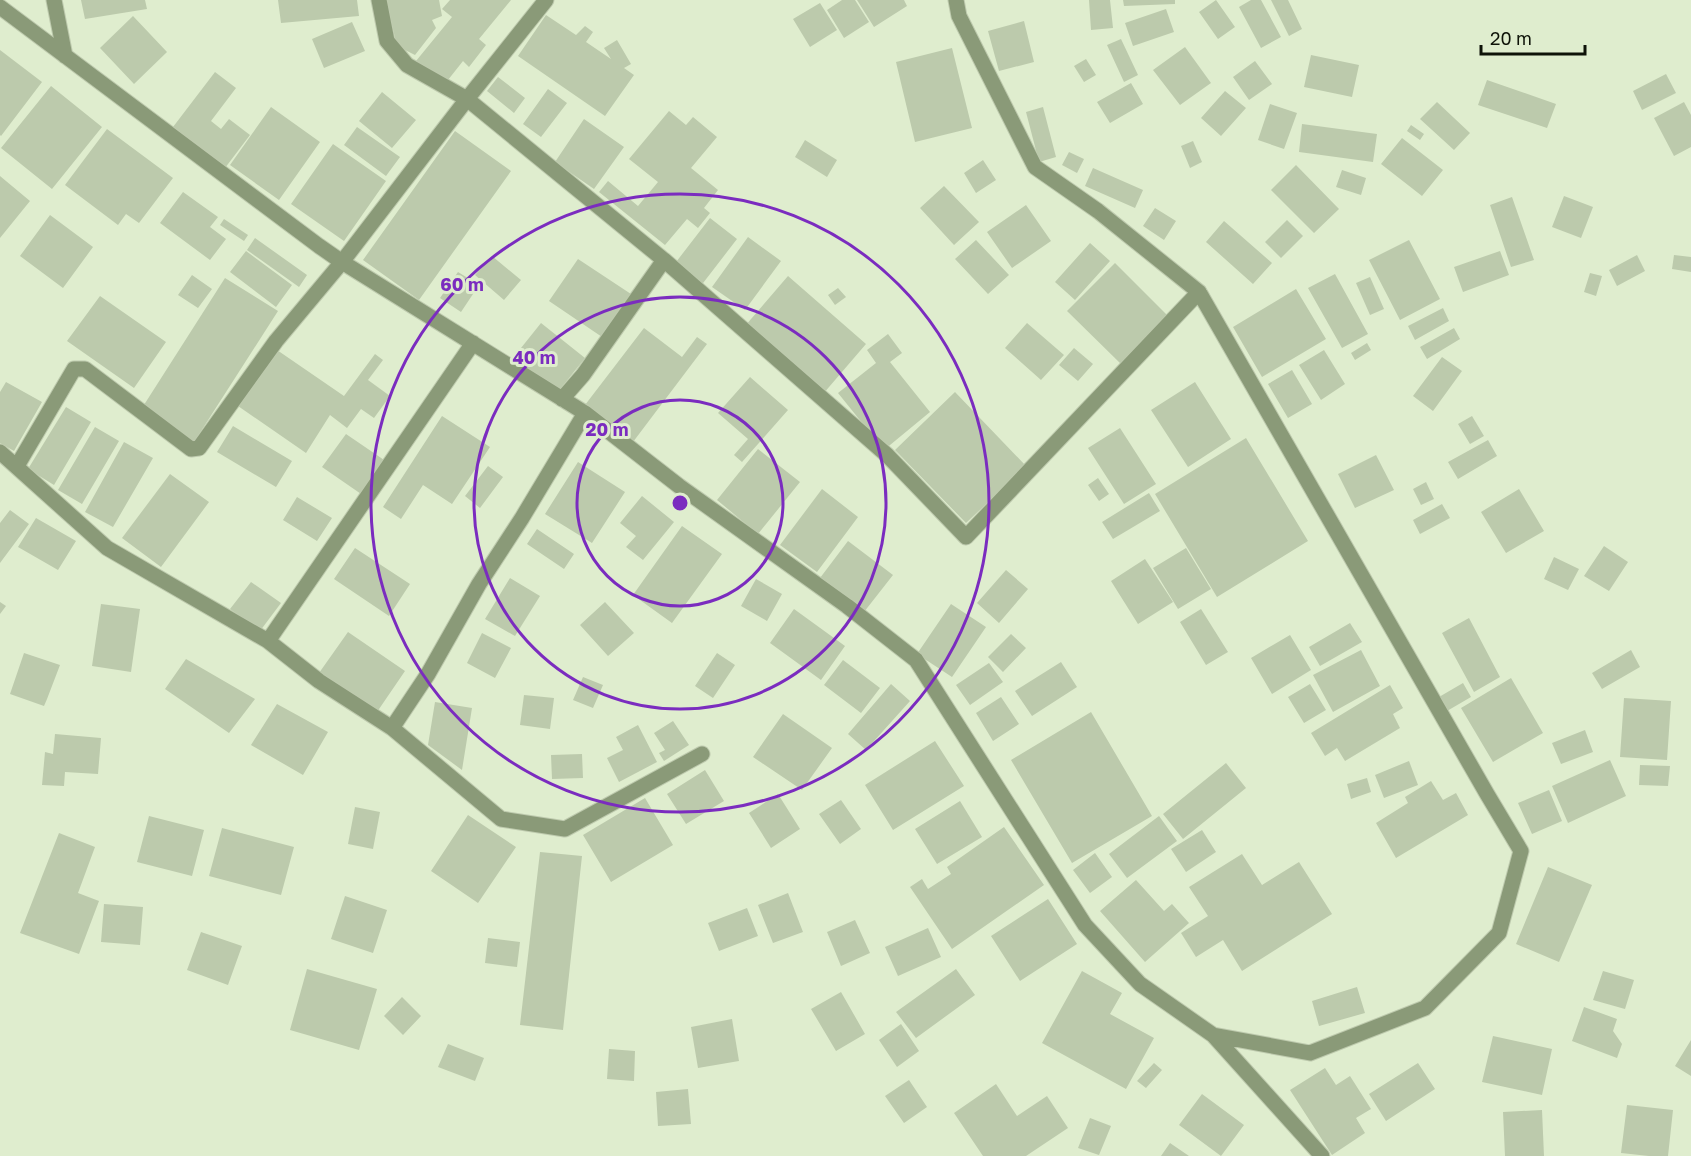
<svg xmlns="http://www.w3.org/2000/svg" width="1691" height="1156" viewBox="0 0 1691 1156" font-family="'Golos Text',sans-serif">
<style>
.building{fill:#bccaac}
.lines{fill:none;stroke-linecap:round;stroke-linejoin:round}
.street-casing{stroke:#becaae;stroke-width:17}
.street{stroke:#8a9a78;stroke-width:15}
.ring{fill:none;stroke:#7b2cbf;stroke-width:3}
.centre{fill:#7b2cbf;stroke:#dfedce;stroke-width:3}
.ring-label{font-size:18px;text-anchor:middle;font-weight:bold;fill:#7b2cbf;stroke:#dfedce;stroke-width:6;stroke-linejoin:round;paint-order:stroke}
</style>
<rect width="100%" height="100%" fill="#dfedce"/>
<!-- building -->
<path class="building" d="M81,0H145L147,9L85,19Z
M278,0H357L359,16L281,23Z
M386,0H439L442,16L432,20L436,28L415,55L397,46Z
M450,0H511L479,39L486,45L469,67L463,61L444,85L416,61L452,17L442,9Z
M842,0H855L869,22L844,38L827,10Z
M857,0H904L907,6L874,27Z
M1089,0H1110L1113,28L1091,30Z
M1123,0H1175V4L1124,6Z
M1216,0L1235,27L1218,39L1199,12Z
M1251,0H1261L1281,37L1261,48L1239,7Z
M1271,0H1288L1302,29L1289,36Z
M820,3L837,30L810,47L793,19Z
M1166,9L1174,32L1133,46L1125,23Z
M546,15L576,35L585,26L593,32L586,42L611,59L604,48L617,40L631,64L624,68L634,75L605,116L518,56Z
M133,16L167,52L134,84L100,48Z
M1024,21L1034,62L999,71L988,31Z
M352,22L365,51L324,68L312,39Z
M1121,39L1138,75L1124,82L1107,45Z
M1185,47L1211,83L1180,105L1153,70Z
M952,48L972,128L915,142L896,62Z
M0,50L42,82L1,136L0,135Z
M1311,55L1359,65L1352,97L1304,87Z
M1086,59L1096,75L1084,82L1074,66Z
M1255,61L1272,84L1249,100L1233,77Z
M215,72L236,88L211,121L221,129L229,119L250,135L225,168L173,127Z
M1666,74L1676,93L1642,110L1633,91Z
M498,77L525,98L514,113L487,91Z
M1487,80L1556,104L1547,128L1478,105Z
M1131,83L1143,104L1110,123L1097,102Z
M51,86L102,127L52,189L1,148Z
M548,89L567,103L541,137L523,124Z
M1225,91L1246,108L1221,136L1201,118Z
M382,92L416,120L392,148L359,121Z
M1437,102L1470,133L1454,150L1420,119Z
M1684,102L1691,115V147L1674,156L1654,118Z
M1270,104L1297,113L1284,149L1258,140Z
M271,107L320,142L279,200L230,165Z
M1043,107L1056,157L1039,162L1026,112Z
M669,111L686,125L693,117L717,137L691,168L718,190L704,208L710,213L698,228L687,219L665,245L599,192L608,181L638,206L658,182L629,159Z
M584,119L624,147L594,189L555,162Z
M1302,124L1377,134L1373,162L1299,152Z
M1411,125L1424,134L1420,140L1407,131Z
M357,127L400,157L386,176L344,145Z
M107,129L173,178L139,223L126,214L118,225L65,185Z
M455,131L511,171L419,300L363,260Z
M1402,138L1443,170L1422,196L1381,164Z
M805,140L837,160L827,177L795,157Z
M1193,141L1202,162L1190,168L1181,146Z
M333,144L386,181L344,241L291,204Z
M1069,152L1084,159L1077,173L1062,165Z
M983,160L996,180L976,193L964,173Z
M1296,165L1339,209L1314,233L1271,190Z
M1093,168L1143,190L1135,208L1085,186Z
M1342,170L1366,178L1361,195L1336,187Z
M0,176L30,201L0,238Z
M944,186L979,222L954,245L920,208Z
M183,192L218,217L210,227L226,239L210,260L160,223Z
M1564,196L1593,207L1581,238L1552,227Z
M1512,197L1534,260L1511,267L1490,205Z
M1026,205L1051,241L1012,268L987,232Z
M1155,208L1176,221L1164,240L1143,226Z
M50,215L93,247L63,288L20,256Z
M710,218L737,239L700,287L673,266Z
M224,219L248,235L244,241L220,225Z
M1287,220L1303,236L1281,258L1265,242Z
M1224,221L1272,263L1253,284L1206,242Z
M748,237L781,261L745,310L712,287Z
M255,238L307,275L299,287L247,250Z
M976,240L1009,275L988,294L955,259Z
M1409,240L1440,299L1400,320L1369,260Z
M1090,243L1110,261L1075,300L1055,282Z
M246,251L292,285L276,307L230,272Z
M1500,251L1509,275L1463,292L1454,267Z
M1637,255L1645,271L1617,286L1609,270Z
M1674,255L1691,257V272L1672,269Z
M492,256L521,280L504,300L475,275Z
M578,259L634,296L605,339L549,301Z
M1115,263L1169,317L1121,364L1067,311Z
M458,272L479,285L461,312L440,298Z
M1590,273L1602,276L1596,296L1584,292Z
M1335,274L1368,334L1342,348L1308,288Z
M192,275L212,289L198,308L178,295Z
M788,276L866,344L823,394L745,326Z
M1370,277L1384,309L1370,315L1356,283Z
M225,278L278,311L194,442L142,408Z
M838,288L846,297L835,305L828,295Z
M1296,289L1326,339L1262,377L1233,327Z
M100,296L166,342L134,388L67,341Z
M1443,308L1449,321L1415,340L1408,326Z
M541,323L585,358L557,393L513,358Z
M1027,323L1064,355L1041,380L1005,348Z
M644,328L682,357L697,337L707,344L633,442L585,405Z
M1454,328L1460,339L1427,359L1420,347Z
M888,334L902,353L890,362L930,412L884,450L838,393L876,363L867,350Z
M1367,343L1371,350L1355,360L1351,353Z
M1074,348L1093,364L1078,381L1059,365Z
M277,350L344,396L375,354L383,360L368,380L390,396L374,418L361,409L347,428L330,415L306,453L238,406Z
M1324,350L1345,384L1321,400L1299,365Z
M1442,357L1462,371L1433,411L1413,396Z
M1292,370L1312,404L1288,418L1268,384Z
M750,377L788,410L742,462L734,455L748,439L718,413Z
M6,382L42,402L14,451L0,443V392Z
M1195,382L1231,439L1188,467L1151,410Z
M955,392L1026,466L966,523L895,450Z
M66,407L91,422L54,485L28,469Z
M442,416L490,447L452,504L423,485L401,519L383,507Z
M1472,416L1484,436L1470,444L1458,424Z
M233,426L292,461L276,487L217,452Z
M95,427L119,441L82,504L58,490Z
M1120,428L1156,484L1124,504L1088,448Z
M346,434L387,462L364,496L322,467Z
M1246,438L1308,541L1217,597L1155,494Z
M1488,440L1497,456L1458,479L1448,462Z
M124,442L153,458L113,527L85,512Z
M758,449L800,482L758,534L717,500Z
M1376,455L1394,490L1355,508L1338,474Z
M578,462L625,492L592,543L545,514Z
M488,466L503,477L480,508L465,496Z
M170,474L209,502L161,567L122,538Z
M1098,478L1109,494L1099,501L1088,485Z
M1426,482L1434,499L1421,505L1413,489Z
M822,489L858,517L817,572L780,545Z
M1519,489L1544,531L1506,553L1481,512Z
M1149,493L1160,511L1113,539L1102,522Z
M642,496L674,522L643,560L626,547L636,536L620,523Z
M297,497L332,518L317,541L283,520Z
M1442,504L1450,518L1420,534L1413,520Z
M10,510L29,524L0,563V523Z
M36,518L76,541L58,570L18,547Z
M682,526L722,554L672,623L633,595Z
M537,529L574,554L564,569L527,544Z
M848,541L893,575L864,612L820,578Z
M1604,546L1628,562L1609,591L1584,576Z
M355,548L410,584L389,616L334,579Z
M1186,548L1211,589L1178,609L1153,568Z
M1554,557L1579,569L1568,590L1544,579Z
M1145,559L1173,602L1138,624L1111,581Z
M1006,570L1028,589L999,623L977,603Z
M510,578L540,596L515,636L485,619Z
M756,579L782,594L767,621L741,606Z
M251,582L281,603L260,631L230,609Z
M0,602L6,606L0,614Z
M605,602L634,633L608,656L580,625Z
M101,604L140,609L131,672L92,666Z
M951,604L986,627L952,677L917,654Z
M794,609L845,646L821,680L770,643Z
M1201,609L1228,652L1206,665L1180,622Z
M1469,618L1500,677L1474,692L1442,633Z
M1350,623L1362,642L1320,666L1309,647Z
M348,632L405,671L377,712L319,673Z
M482,633L511,648L495,678L467,663Z
M1011,634L1026,648L1003,672L988,657Z
M1290,635L1311,670L1272,694L1251,658Z
M1361,650L1380,686L1333,712L1313,675Z
M1631,650L1640,667L1602,689L1592,673Z
M24,653L60,665L47,699L44,706L10,694Z
M717,653L735,665L713,698L695,686Z
M186,659L255,699L229,733L165,689Z
M843,660L880,688L861,713L824,685Z
M1061,662L1077,687L1032,716L1015,691Z
M989,663L1003,682L970,705L956,685Z
M583,677L603,685L593,708L573,700Z
M1511,678L1543,733L1493,762L1461,708Z
M1463,683L1471,697L1447,711L1439,697Z
M891,684L910,701L866,750L848,734Z
M1310,684L1326,710L1304,723L1288,697Z
M1390,685L1403,708L1393,714L1400,728L1345,761L1337,748L1325,756L1311,733Z
M524,695L554,698L550,729L520,725Z
M1001,697L1019,724L993,741L976,713Z
M1624,698L1671,701L1667,760L1620,757Z
M435,702L472,708L462,770L428,745Z
M277,704L328,732L303,775L251,745Z
M1091,712L1152,816L1072,863L1011,760Z
M783,714L832,748L802,790L753,757Z
M673,721L689,745L664,761L659,753L665,750L654,733Z
M638,725L657,762L619,782L607,758L623,750L616,737Z
M1585,730L1593,752L1561,764L1552,743Z
M55,734L101,738L98,774L65,772L64,786L42,785L45,752L53,754Z
M935,741L964,786L893,830L865,785Z
M582,754L583,778L552,779L551,755Z
M1610,760L1626,796L1568,823L1552,786Z
M1409,761L1418,785L1384,798L1375,775Z
M1226,763L1246,788L1183,839L1163,814Z
M1640,765L1670,766L1668,786L1639,785Z
M705,770L724,801L686,824L667,794Z
M1367,778L1371,792L1351,799L1347,784Z
M1431,781L1443,800L1456,793L1468,815L1396,858L1376,823L1408,803L1405,797Z
M1549,790L1562,821L1532,834L1518,803Z
M778,794L800,829L771,848L749,813Z
M645,798L673,845L611,882L583,835Z
M841,800L861,829L840,844L819,814Z
M960,801L982,837L937,864L915,829Z
M355,807L380,812L373,849L348,844Z
M468,815L516,847L478,903L431,871Z
M149,816L204,830L192,876L137,862Z
M1159,816L1177,841L1127,878L1109,854Z
M1004,827L1044,885L952,949L910,887L922,879L928,889L951,874L947,867Z
M222,828L294,847L281,895L209,876Z
M1202,830L1216,852L1186,872L1171,849Z
M59,833L95,847L78,893L99,901L79,954L20,933Z
M540,852L582,856L563,1030L520,1025Z
M1095,853L1112,877L1090,893L1073,870Z
M1242,854L1262,885L1299,862L1332,914L1242,971L1223,940L1196,957L1181,933L1208,916L1189,887Z
M1548,867L1592,885L1559,962L1516,944Z
M1136,880L1164,911L1172,904L1189,923L1145,962L1100,911Z
M788,893L803,932L773,943L758,905Z
M345,896L387,910L373,953L331,939Z
M1048,899L1077,944L1020,981L991,936Z
M104,904L143,907L140,945L101,942Z
M747,908L758,936L719,951L708,923Z
M855,920L870,953L841,966L827,932Z
M928,928L941,957L898,976L885,947Z
M201,932L242,946L228,985L187,970Z
M488,938L520,942L517,967L485,963Z
M307,969L377,989L359,1050L290,1030Z
M956,969L975,995L916,1038L896,1012Z
M1082,971L1122,993L1110,1014L1154,1038L1126,1089L1042,1043Z
M1603,971L1634,980L1625,1009L1593,1000Z
M1357,987L1365,1013L1319,1026L1312,1001Z
M841,992L865,1034L836,1051L811,1009Z
M402,997L421,1016L403,1035L384,1016Z
M1584,1007L1617,1019L1613,1031L1622,1044L1617,1058L1572,1041Z
M732,1019L739,1061L698,1068L691,1027Z
M901,1024L919,1051L897,1067L879,1040Z
M1493,1036L1552,1049L1542,1095L1482,1082Z
M1691,1040V1076L1675,1066Z
M448,1044L484,1058L475,1081L438,1067Z
M609,1049L635,1051L634,1081L607,1079Z
M1154,1063L1162,1070L1146,1088L1137,1081Z
M1418,1063L1435,1089L1386,1121L1369,1094Z
M1325,1068L1336,1085L1350,1076L1371,1109L1356,1118L1365,1133L1332,1155L1290,1090Z
M909,1080L927,1107L904,1123L885,1096Z
M996,1084L1017,1116L1047,1096L1068,1128L1026,1156H983L954,1113Z
M688,1089L691,1124L658,1126L656,1092Z
M1202,1094L1244,1125L1221,1156L1179,1125Z
M1627,1105L1673,1110L1668,1156H1649L1621,1153Z
M1542,1110L1544,1156H1505L1503,1112Z
M1090,1118L1111,1126L1099,1155L1078,1148Z
M1170,1143L1189,1156H1161Z"/>
<g class="lines">
<defs>
<path id="street" d="M54,0L65,56
M379,0L387,41L407,65L467,99L664,260L887,455L966,537L1199,292
M0,7L319,246L342,262L585,413L679,486L847,606L916,660L1085,925L1140,984L1213,1035L1310,1053L1425,1008L1499,933L1521,851L1487,794L1199,292L1098,211L1035,167L959,16L956,0
M562,399L583,375L664,260
M0,452L107,548L268,641L319,681L392,728L501,819L565,829L702,754
M17,466L74,369H85L191,449L199,448L276,341L342,262L467,99L546,0
M268,641L473,343
M392,728L428,674L479,584L522,518L585,413
M1213,1035L1322,1156"/>
</defs>
<!-- street casing -->
<use href="#street" class="street-casing"/>
<!-- street -->
<use href="#street" class="street"/>
</g>
<!-- distance rings -->
<g class="ring">
<circle cx="680" cy="503" r="103"/>
<circle cx="680" cy="503" r="206"/>
<circle cx="680" cy="503" r="309"/>
</g>
<circle cx="680" cy="503" r="9" class="centre"/>
<g class="ring-label">
<text x="462" y="291">60 m</text>
<text x="534" y="364">40 m</text>
<text x="607" y="436">20 m</text>
</g>
<!-- scale -->
<path d="M1481 45v9h104v-9" fill="none" stroke="#0e1308" stroke-width="3"/>
<text x="1490" y="45" font-size="18" fill="#0e1308" stroke="#dfedce" stroke-width="4.5" paint-order="stroke">20 m</text>
</svg>
